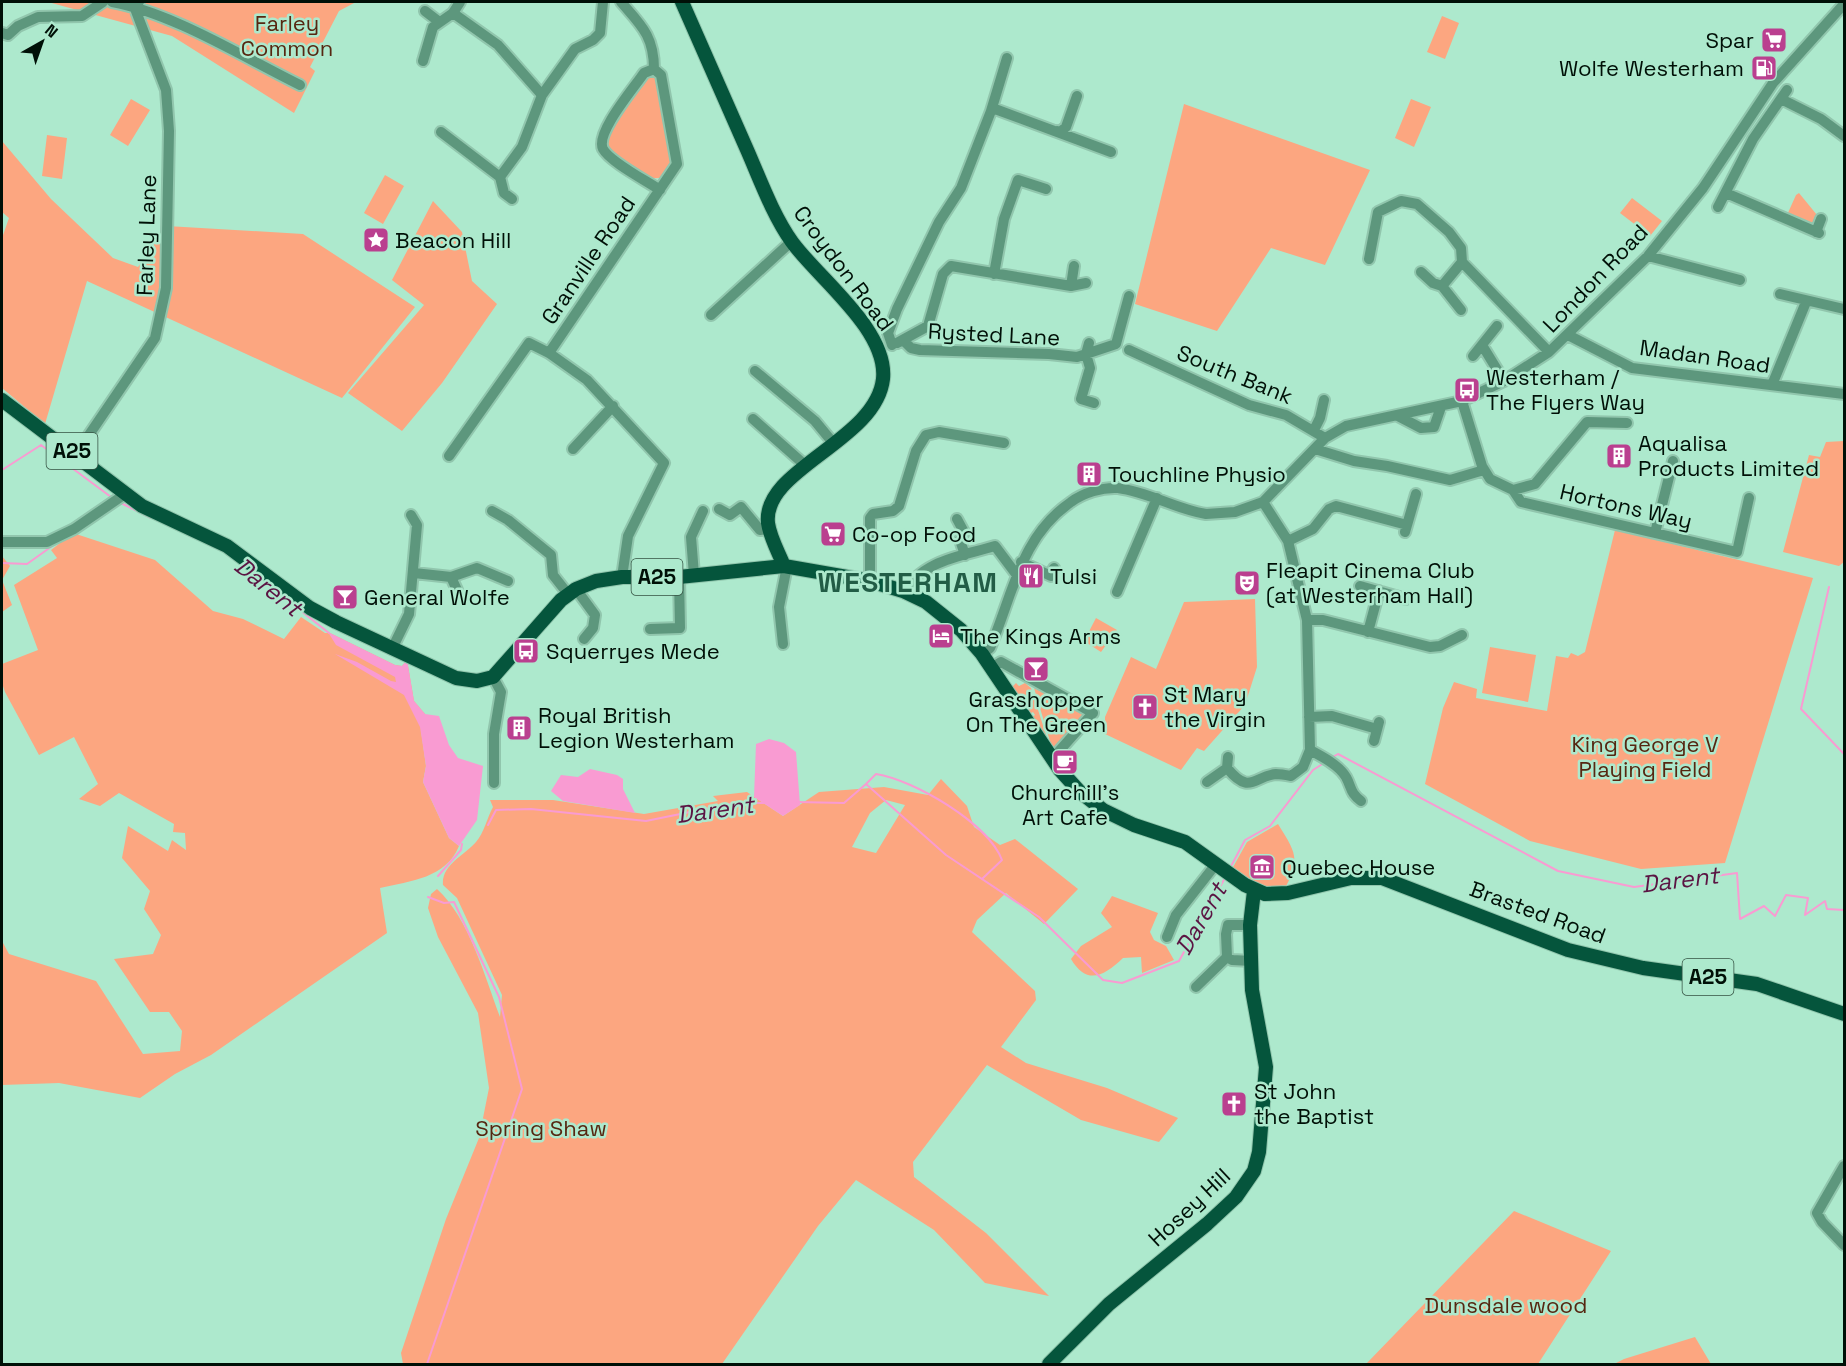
<svg xmlns="http://www.w3.org/2000/svg" width="1846" height="1366" viewBox="0 0 1846 1366" font-family="'Space Grotesk',sans-serif">
<style>
.green{fill:#fca680;fill-rule:evenodd}
.water{fill:#f99bd2}
.lines{fill:none;stroke-linecap:round;stroke-linejoin:round}
.stream{stroke:#f99bd2;stroke-width:2}
.minor-casing{stroke:#91c6ad;stroke-width:14}
.major-casing{stroke:#91c6ad;stroke-width:16}
.minor{stroke:#5d977d;stroke-width:10}
.major{stroke:#05553c;stroke-width:14}
.labels{text-anchor:middle;stroke-width:5;stroke-linejoin:round;paint-order:stroke}
.shield{fill:#ade9cd;stroke:#345142;stroke-width:1.5}
.shield-label{font-size:21px;font-weight:bold;fill:#001007}
.park-label{font-size:22px;fill:#562711;stroke:#ade9cd}
.poi-label{font-size:22px;fill:#001007;stroke:#ade9cd;text-anchor:start}
.street-label{font-size:22px;fill:#001007;stroke:#ade9cd}
.water-label{font-size:24px;font-style:italic;fill:#5b1443;stroke:#ade9cd}
.district-label{font-size:28px;font-weight:bold;letter-spacing:1.5px;fill:#225d46;stroke:#ade9cd}
</style>
<rect width="100%" height="100%" fill="#ade9cd"/>
<!-- green -->
<path class="green" d="M48,2H356L339,11L310,67L315,71L294,113L172,36Z
M1442,16L1459,23L1445,59L1427,52Z
M648,74L656,75L673,160L663,177C644,184 624,161 610,150L607,144V131Z
M131,99L150,110L128,146L110,135Z
M1411,99L1431,107L1414,147L1395,138Z
M1184,104L1370,170L1325,265L1271,248L1217,331L1135,304Z
M47,135L67,138L62,179L42,176Z
M2,141L51,199L113,258L138,267L167,226L303,234L415,307L342,398L87,281L45,424L2,388V238L9,218L2,212Z
M385,175L404,186L383,224L364,213Z
M1799,193L1817,215L1811,225L1787,215L1796,195Z
M1632,198L1662,221L1650,236L1620,213Z
M433,201L462,232L472,281L497,304L442,383L402,431L348,393L424,305L392,280Z
M1844,441V562L1839,566L1783,552L1809,455L1820,457L1826,442Z
M1615,530L1813,578L1725,863L1641,869L1530,841L1425,784L1443,708L1454,682L1477,689L1476,698L1547,711L1556,656L1568,658L1571,653L1578,656L1585,652Z
M73,533L155,560L213,611L243,619L284,639L301,617L325,633H330L395,665L402,666L407,660L414,701L425,714L421,730L426,766L423,782L449,838L459,846C446,878 411,881 380,888L387,933L211,1055L175,1074L140,1098L59,1083L2,1085V941L9,954L96,981L143,1054L180,1051L182,1031L169,1012H150L114,959L153,954L161,935L144,909L150,891L122,858L128,826L168,851L172,840L186,850L185,833L173,832L174,824L119,793L100,806L79,799L98,784L74,737L39,755L5,692L2,683V664L38,650L14,585L57,558L51,550Z
M2,556L10,566L2,580L12,605L2,612Z
M1255,599L1257,667L1245,705L1204,751L1197,748L1181,770L1105,734V717L1131,657L1156,669L1184,602Z
M1096,618L1117,630L1101,652L1084,641Z
M1490,647L1536,655L1528,702L1482,693Z
M1016,683L1019,686L1025,683L1031,688L1048,741L1032,717L1035,715L1033,712L1029,714L1010,689Z
M1034,688L1084,715L1056,750L1052,748Z
M941,779L967,806L974,827L1000,845L1015,839L1078,889L1044,924L1006,893L977,920L972,932L1035,991L1036,1000L1001,1047L1026,1063L1107,1088L1178,1118L1159,1142L1081,1120L987,1065L913,1162L914,1177L986,1233L1049,1296L985,1283L934,1230L856,1180L818,1226L722,1364H403L401,1353L446,1219L479,1138L489,1088L478,1013L438,937L428,908L431,894L437,889C469,918 485,977 500,1017L502,995L457,898L443,885C441,865 465,855 476,842C484,833 487,818 493,807L490,800H553L644,814L718,801L713,796L747,792L783,816L819,792L884,787L928,795ZM886,800L905,805L876,853L852,847L870,813Z
M1278,824C1296,853 1301,859 1284,890L1263,888L1232,869L1247,842Z
M1112,896L1158,913L1150,932L1154,940L1166,946L1174,960L1142,973L1141,957L1123,958C1104,976 1087,986 1071,959L1081,946L1112,927L1101,913Z
M1514,1211L1611,1251L1538,1364H1366Z
M1695,1337L1711,1364H1614L1624,1359Z"/>
<!-- water -->
<path class="water" d="M328,632L395,665L402,666L407,660L414,701L425,714L439,716L449,745L458,758L483,766L477,820L459,846L449,838L423,782L426,766L420,727L404,695L335,654L357,662L391,681L396,682L395,677L336,645Z
M769,739L784,743L796,752L800,805L783,816L754,797L756,744Z
M590,769L617,775L623,779V789L635,813L563,801L551,791L561,775L578,777Z"/>
<g class="lines">
<!-- stream -->
<path class="stream" d="M2,470L41,445L111,497
M119,502L151,518
M104,515L114,508
M2,563L27,564L55,544
M258,577L329,633
M1829,587L1801,709L1844,754
M1331,758L1338,754L1558,871L1634,887L1737,873L1740,919L1764,906L1775,916L1786,895L1808,898L1805,915L1825,901L1827,909L1844,910
M866,784L876,774C914,780 988,823 1002,860L982,879
M797,802L844,803L866,784L946,855L1039,917L1103,980L1122,983L1179,961L1226,876
M488,825L496,810L531,809L646,821L734,803H765
M1230,868L1245,840L1270,826L1313,770L1324,763
M438,876L461,850L462,844
M427,1364L522,1089L499,997L454,902L444,903L428,897"/>
<defs>
<path id="minor" d="M112,2C173,13 243,57 300,85
M621,2C641,25 654,36 654,69
M425,11L438,21
M453,13L460,2
M2,33L8,35L18,26L38,17L82,16L103,2
M423,61L433,27L453,13L498,45L542,95
M654,69L644,73C634,88 595,133 603,149C610,162 647,181 660,190
M1781,99L1821,119L1844,136
M991,111L1007,58
M1057,131L1060,132L1066,127L1077,96
M441,132L500,177
M1726,193L1819,233
M512,199L504,193L500,177L522,147L542,95L575,49L593,40L600,33L603,2
M1718,207L1753,139L1787,90
M1816,232L1821,219
M1648,256L1740,280
M1369,259L1378,212L1401,201L1417,204L1449,232L1461,248L1462,262L1549,352
M1421,272L1433,283L1442,286
M994,274L1004,219L1018,180L1046,189
M1071,286L1074,266
M1780,294L1844,309
M1461,310L1442,286L1462,262
M711,315L792,241
M1568,335L1632,368L1844,394
M903,340L911,348L920,350L1049,354L1077,357L1116,344L1129,296
M897,343L928,326L943,274L951,266L1071,286L1086,283
M1089,343L1086,354L1090,368L1081,399L1094,403
M892,345L888,333L897,309L939,222L961,188L991,111L995,109L1111,152
M1482,345L1504,381
M1129,350L1249,405L1286,415L1325,438
M549,353L677,164L661,75L654,69
M1473,356L1497,326
M755,371L815,421L834,444
M1772,385L1806,302
M1462,401L1482,466L1490,479L1513,490L1535,484L1587,422L1627,423
M1398,416L1421,428L1434,427L1441,407
M753,419L806,466
M1314,430L1320,418L1324,400
M573,449L613,406
M1315,449L1354,461L1387,466L1450,480L1484,470
M76,454L155,338L166,288L169,131L166,90L134,6L139,2
M449,456L529,343L549,353L587,380L664,463L628,536L622,577
M1513,490L1521,502L1737,552L1749,498
M719,509L730,515L741,507L760,530L770,529
M492,511L508,520L551,555L553,575L568,594
M957,519L964,532L960,540L965,555
M1405,532L1416,494
M1655,533L1673,461
M1288,541L1313,529L1329,509L1336,506L1407,525
M2,542H47L74,529L125,494
M1021,562L1051,576L1054,568
M414,573L451,577L477,568L508,581
M694,575L691,537L703,511
M451,577L457,590
M870,581V518L873,514L893,511L899,506L916,451L926,435L939,432L1004,443
M1360,586L1406,599
M576,589L595,615L593,628L584,639
M1117,592L1157,498
M905,593C921,560 963,556 995,546L1016,574
M1307,620H1323L1430,647L1440,646L1462,635
M650,629L680,628L679,577
M1368,632L1379,591
M783,644L779,607L787,566
M392,649L409,614L417,525L411,515
M982,654L990,648C1013,595 1020,537 1071,502C1083,493 1102,487 1118,488C1149,492 1175,509 1206,514L1235,512L1263,502L1325,438L1346,426L1462,401L1504,381L1549,352L1648,256L1703,188L1773,83L1844,4
M991,668L1001,662L1093,713L1052,759
M493,677L501,692L494,734V783
M1309,717L1332,716L1377,729
M1374,741L1379,722
M1310,750C1321,756 1339,765 1346,777C1352,788 1350,793 1361,801
M1227,768C1250,796 1254,776 1276,774C1280,774 1286,775 1291,776L1303,767L1310,750L1307,620L1288,541L1263,502
M1207,782L1227,768L1228,757
M1250,925H1228L1226,934L1227,957L1232,960L1252,961
M1167,937L1176,915L1216,864
M1196,987L1227,957
M1844,1166L1817,1213L1822,1222L1844,1245"/>
<path id="major" d="M682,2C704,52 726,102 748,152C761,182 773,215 792,242C819,279 888,330 883,379C876,441 762,469 768,523C770,538 779,553 784,566
M2,400L142,506L227,546L310,608L336,622L456,678L477,681L493,677L561,600L576,589L596,581L622,577H679L784,566L870,581L903,591L926,602L961,630L982,654L1060,770L1079,791L1103,810L1134,825L1185,842L1245,885L1265,894L1288,893L1351,878H1382L1568,950L1643,968L1757,984L1844,1014
M1049,1364L1109,1304L1207,1224L1236,1197L1254,1171L1259,1152L1266,1067L1252,990L1250,925L1254,891"/>
</defs>
<!-- minor casing -->
<use href="#minor" class="minor-casing"/>
<!-- major casing -->
<use href="#major" class="major-casing"/>
<!-- minor -->
<use href="#minor" class="minor"/>
<!-- major -->
<use href="#major" class="major"/>
</g>
<!-- icons -->
<defs>
<symbol id="supermarket-square" viewBox="-11 -11 22 22"><rect x="-9" y="-9" width="18" height="18" rx="4" fill="#ba3f8f" stroke="#ade9cd"/><path d="M-6-5.5h2.5l.6 2H6L4.5 2H-2.5L-4.4-4H-6ZM-1.5 3.2a1.3 1.3 0 1 0 .1 0ZM3 3.2a1.3 1.3 0 1 0 .1 0Z" fill="#fff"/></symbol>
<symbol id="fuel-square" viewBox="-11 -11 22 22"><rect x="-9" y="-9" width="18" height="18" rx="4" fill="#ba3f8f" stroke="#ade9cd"/><path d="M-5.5-6h7V0h2V4h1.3V-2.5L3-4.5l.8-.8L6-3V5H2.5V1h-1V6h-7ZM-4.2-4.7v3.2H.2V-4.7Z" fill="#fff"/></symbol>
<symbol id="sight-square" viewBox="-11 -11 22 22"><rect x="-9" y="-9" width="18" height="18" rx="4" fill="#ba3f8f" stroke="#ade9cd"/><path d="M0-6L1.8-2.2L6-1.7L2.9 1.2L3.7 5.4L0 3.3L-3.7 5.4L-2.9 1.2L-6-1.7L-1.8-2.2Z" fill="#fff"/></symbol>
<symbol id="bus-square" viewBox="-11 -11 22 22"><rect x="-9" y="-9" width="18" height="18" rx="4" fill="#ba3f8f" stroke="#ade9cd"/><path d="M-5-6H5V4H4V6H2V4H-2V6H-4V4H-5ZM-3.5-4V0h7V-4ZM-3.5 1.2v1.5H-2V1.2ZM2 1.2v1.5H3.5V1.2Z" fill="#fff"/></symbol>
<symbol id="building-square" viewBox="-11 -11 22 22"><rect x="-9" y="-9" width="18" height="18" rx="4" fill="#ba3f8f" stroke="#ade9cd"/><path d="M-4-6H4V6H1V3H-1V6H-4ZM-2.5-4.3h1.7v1.8h-1.7ZM.8-4.3h1.7v1.8H.8ZM-2.5-1h1.7V.8h-1.7ZM.8-1h1.7V.8H.8Z" fill="#fff"/></symbol>
<symbol id="restaurant-square" viewBox="-11 -11 22 22"><rect x="-9" y="-9" width="18" height="18" rx="4" fill="#ba3f8f" stroke="#ade9cd"/><path d="M-5-6h1v4h1v-4h1v4h1v-4h1v5L-1.5 .5V6h-2V.5L-5-1ZM5-6V6H3V1.5H1.5Q1.5-4 5-6Z" fill="#fff"/></symbol>
<symbol id="theatre-square" viewBox="-11 -11 22 22"><rect x="-9" y="-9" width="18" height="18" rx="4" fill="#ba3f8f" stroke="#ade9cd"/><path d="M-5-5.5Q0-4 5-5.5V0Q5 5 0 6Q-5 5-5 0ZM-3.3-2.5H-1v1.5H-3.3ZM1-2.5H3.3v1.5H1ZM-2.8 1Q0 5.5 2.8 1Z" fill="#fff"/></symbol>
<symbol id="bar-square" viewBox="-11 -11 22 22"><rect x="-9" y="-9" width="18" height="18" rx="4" fill="#ba3f8f" stroke="#ade9cd"/><path d="M-6-5H6L.8 .8V4.5H3.5V6h-7V4.5H-.8V.8Z" fill="#fff"/></symbol>
<symbol id="hotel-square" viewBox="-11 -11 22 22"><rect x="-9" y="-9" width="18" height="18" rx="4" fill="#ba3f8f" stroke="#ade9cd"/><path d="M-6-4.5h1.5V1H6V5H4.5V3h-9V5H-6ZM-4 0a1.8 1.8 0 1 1 3.6 0ZM.5 0V-2.5h3Q6-2.5 6 0Z" fill="#fff"/></symbol>
<symbol id="church-square" viewBox="-11 -11 22 22"><rect x="-9" y="-9" width="18" height="18" rx="4" fill="#ba3f8f" stroke="#ade9cd"/><path d="M-1.2-6h2.4v3.5h3.3v2.4h-3.3V6h-2.4V-.1h-3.3v-2.4h3.3Z" fill="#fff"/></symbol>
<symbol id="cafe-square" viewBox="-11 -11 22 22"><rect x="-9" y="-9" width="18" height="18" rx="4" fill="#ba3f8f" stroke="#ade9cd"/><path d="M-5.5-4.5H6V0H3Q3 3.5 0 3.5H-2.5Q-5.5 3.5-5.5 0ZM3-3.2v2h1.7v-2ZM-6 4.5H4V6H-6Z" fill="#fff"/></symbol>
<symbol id="museum-square" viewBox="-11 -11 22 22"><rect x="-9" y="-9" width="18" height="18" rx="4" fill="#ba3f8f" stroke="#ade9cd"/><path d="M0-6L6-3V-2H-6V-3ZM-5-1h2V3h-2ZM-1-1h2V3h-2ZM3-1h2V3H3ZM-6 4H6V6H-6Z" fill="#fff"/></symbol>
</defs>
<g fill-rule="evenodd">
<use href="#supermarket-square" x="1759" y="25" width="30" height="30"/>
<use href="#fuel-square" x="1749" y="53" width="30" height="30"/>
<use href="#sight-square" x="361" y="225" width="30" height="30"/>
<use href="#bus-square" x="1452" y="375" width="30" height="30"/>
<use href="#building-square" x="1604" y="441" width="30" height="30"/>
<use href="#building-square" x="1074" y="459" width="30" height="30"/>
<use href="#supermarket-square" x="818" y="519" width="30" height="30"/>
<use href="#restaurant-square" x="1016" y="561" width="30" height="30"/>
<use href="#theatre-square" x="1232" y="568" width="30" height="30"/>
<use href="#bar-square" x="330" y="582" width="30" height="30"/>
<use href="#hotel-square" x="926" y="621" width="30" height="30"/>
<use href="#bus-square" x="511" y="636" width="30" height="30"/>
<use href="#bar-square" x="1021" y="654" width="30" height="30"/>
<use href="#church-square" x="1130" y="692" width="30" height="30"/>
<use href="#building-square" x="504" y="713" width="30" height="30"/>
<use href="#cafe-square" x="1050" y="747" width="30" height="30"/>
<use href="#museum-square" x="1247" y="852" width="30" height="30"/>
<use href="#church-square" x="1219" y="1089" width="30" height="30"/>
</g>
<g class="labels">
<!-- shield labels -->
<g class="shield">
<rect x="46.5" y="433" width="51" height="36" rx="4.5"/>
<rect x="631.5" y="559" width="51" height="36" rx="4.5"/>
<rect x="1682.5" y="959" width="51" height="36" rx="4.5"/>
</g>
<g class="shield-label">
<text x="72" y="458">A25</text>
<text x="657" y="584">A25</text>
<text x="1708" y="984">A25</text>
</g>
<!-- park labels -->
<g class="park-label">
<text x="287" y="31">Farley<tspan x="287" dy="25">Common</tspan></text>
<text x="1645" y="752">King George V<tspan x="1645" dy="25">Playing Field</tspan></text>
<text x="541" y="1136">Spring Shaw</text>
<text x="1506" y="1313">Dunsdale wood</text>
</g>
<!-- poi labels -->
<g class="poi-label">
<text x="1754" y="48" text-anchor="end">Spar</text>
<text x="1744" y="76" text-anchor="end">Wolfe Westerham</text>
<text x="395" y="248">Beacon Hill</text>
<text x="1486" y="385">Westerham /<tspan x="1486" dy="25">The Flyers Way</tspan></text>
<text x="1638" y="451">Aqualisa<tspan x="1638" dy="25">Products Limited</tspan></text>
<text x="1108" y="482">Touchline Physio</text>
<text x="852" y="542">Co-op Food</text>
<text x="1266" y="578">Fleapit Cinema Club<tspan x="1266" dy="25">(at Westerham Hall)</tspan></text>
<text x="1050" y="584">Tulsi</text>
<text x="364" y="605">General Wolfe</text>
<text x="960" y="644">The Kings Arms</text>
<text x="546" y="659">Squerryes Mede</text>
<text x="1164" y="702">St Mary<tspan x="1164" dy="25">the Virgin</tspan></text>
<text x="1036" y="707" text-anchor="middle">Grasshopper<tspan x="1036" dy="25">On The Green</tspan></text>
<text x="538" y="723">Royal British<tspan x="538" dy="25">Legion Westerham</tspan></text>
<text x="1065" y="800" text-anchor="middle">Churchill's<tspan x="1065" dy="25">Art Cafe</tspan></text>
<text x="1282" y="875">Quebec House</text>
<text x="1254" y="1099">St John<tspan x="1254" dy="25">the Baptist</tspan></text>
</g>
<!-- street labels -->
<g class="street-label">
<text transform="translate(146 235) rotate(-88)" y="8">Farley Lane</text>
<text transform="translate(588 260) rotate(-56)" y="8">Granville Road</text>
<text transform="translate(844 268) rotate(53)" y="8">Croydon Road</text>
<text transform="translate(1595 278) rotate(-46)" y="8">London Road</text>
<text transform="translate(994 334) rotate(3)" y="8">Rysted Lane</text>
<text transform="translate(1705 356) rotate(8)" y="8">Madan Road</text>
<text transform="translate(1235 374) rotate(22)" y="8">South Bank</text>
<text transform="translate(1626 506) rotate(13)" y="8">Hortons Way</text>
<text transform="translate(1538 912) rotate(20)" y="8">Brasted Road</text>
<text transform="translate(1189 1207) rotate(-43)" y="8">Hosey Hill</text>
</g>
<!-- water labels -->
<g class="water-label">
<text transform="translate(268 587) rotate(39)" y="8">Darent</text>
<text transform="translate(715 810) rotate(-8)" y="8">Darent</text>
<text transform="translate(1680 880) rotate(-7)" y="8">Darent</text>
<text transform="translate(1201 919) rotate(-60)" y="8">Darent</text>
</g>
<!-- district labels -->
<g class="district-label">
<text x="908" y="592">WESTERHAM</text>
</g>
</g>
<!-- border -->
<rect width="1846" height="1366" fill="none" stroke="#001007" stroke-width="6"/>
<!-- north arrow -->
<g transform="translate(42 42) rotate(40)" stroke="#ade9cd" stroke-width="4.5" paint-order="stroke">
<path d="M0-4.5L10 22L0 15L-10 22Z" fill="#001007"/>
<text y="-9" font-size="16" font-weight="bold" text-anchor="middle" fill="#001007">N</text>
</g>
</svg>
